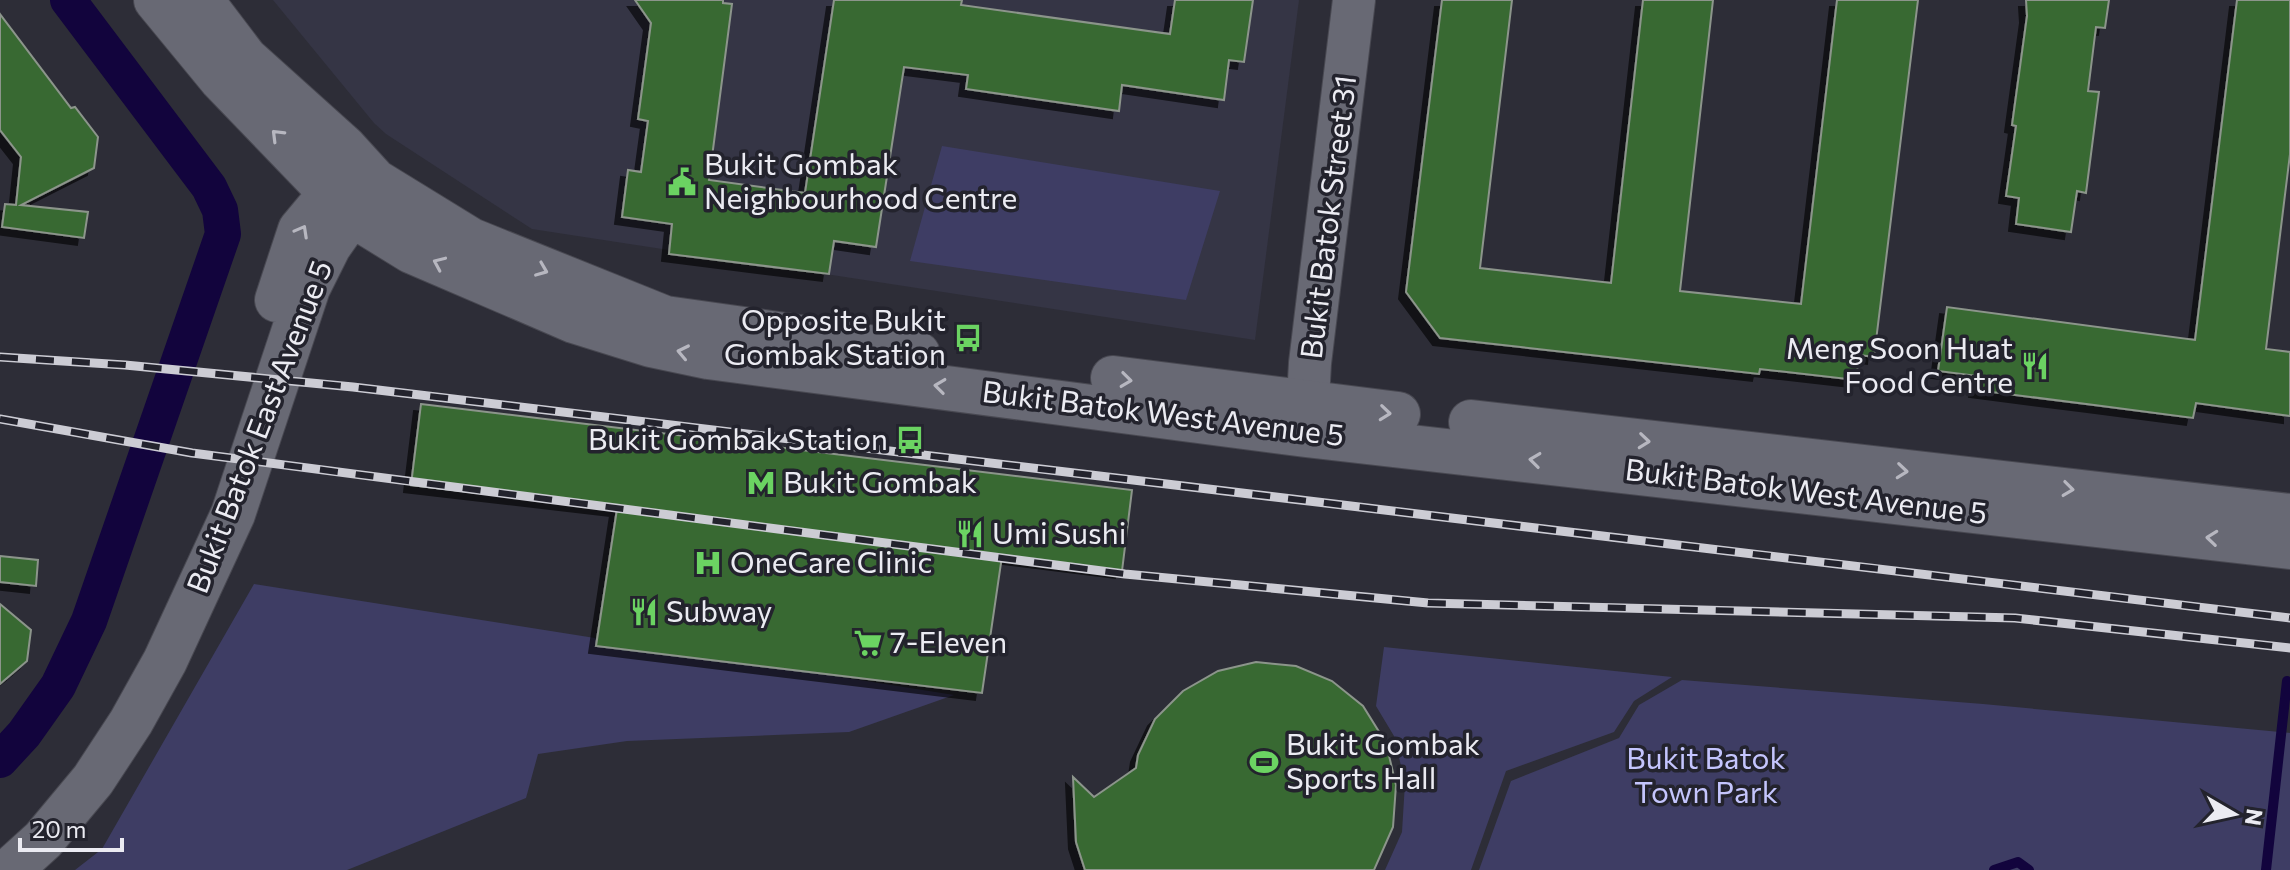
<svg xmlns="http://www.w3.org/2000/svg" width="2290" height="870" viewBox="0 0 2290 870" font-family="Commissioner,sans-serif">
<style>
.built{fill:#353545}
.green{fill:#3e3d64}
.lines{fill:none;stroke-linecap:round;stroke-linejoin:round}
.stream{stroke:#12043d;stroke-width:10}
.canal{stroke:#12043d;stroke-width:36}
.building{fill:#386933;stroke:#8c958b;stroke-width:2;filter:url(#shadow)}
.minor-casing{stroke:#484851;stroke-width:44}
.tertiary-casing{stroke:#484851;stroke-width:46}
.minor{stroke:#686974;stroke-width:42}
.tertiary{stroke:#686974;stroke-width:44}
.rail-casing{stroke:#ccccd4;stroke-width:9}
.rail{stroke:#23232d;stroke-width:6;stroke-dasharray:18;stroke-linecap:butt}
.oneway{stroke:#b7b7c0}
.labels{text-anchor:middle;stroke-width:7;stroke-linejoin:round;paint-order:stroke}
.poi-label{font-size:30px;fill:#ebebf2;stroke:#23232d;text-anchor:start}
.street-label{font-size:30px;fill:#ebebf2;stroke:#23232d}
.park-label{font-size:30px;fill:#c4c5fd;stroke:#23232d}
</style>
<defs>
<filter id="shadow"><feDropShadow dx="-7" dy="7" stdDeviation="0" flood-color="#0009"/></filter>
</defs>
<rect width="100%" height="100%" fill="#2d2d37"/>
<!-- built -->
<path class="built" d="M273,0H1299L1255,340L532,229L386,134L374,123Z"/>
<!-- green -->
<path class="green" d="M942,146L1220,191L1186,300L910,261Z
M254,584L954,695L849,732L627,741L538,754L526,798L347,870H75L102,849Z
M1384,647L1672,677L1634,701L1614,732L1506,771L1471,870H1385L1402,832L1405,783L1394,736L1376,706Z
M1682,680L1983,704L2290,733V870H1479L1511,781L1619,738L1639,705Z"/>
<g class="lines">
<!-- stream -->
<path class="stream" d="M1994,870L2018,862L2029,870
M2266,870L2287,681"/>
<!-- canal -->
<path class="canal" d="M0,760L24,734L58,686L89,621L223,234L220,210L209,187L68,0"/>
</g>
<!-- building -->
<path class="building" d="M635,0H723V3L732,4L709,180L805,193L834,0H962L961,5L1170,34L1175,0H1253L1244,62L1229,60L1224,100L1122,85L1119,111L966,89L968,75L904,67L876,247L834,241L829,274L669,254L672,224L622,217L628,170L641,172L648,121L638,119L651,23Z
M1442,0H1512L1480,268L1611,283L1643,0H1713L1680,291L1801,304L1837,0H1918L1874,357L1859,355L1856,380L1760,369L1759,374L1440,338L1406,292Z
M2026,0H2109L2105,28L2096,27L2088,91L2099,92L2086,193L2077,191L2071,232L2016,224L2019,198L2006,196L2016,126L2012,125L2027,16Z
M2237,0H2290V154L2266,349L2290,352V416L2196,403L2193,418L2094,405L1976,390L1978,376L1938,371L1947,307L2195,340Z
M0,14L71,108L75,107L98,137L94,168L21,205L88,212L84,238L2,227L5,204L16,205L21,157L0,130Z
M421,404L1132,490L1122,571L1002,556L982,693L596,646L617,509L411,485Z
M0,556L38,560L36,586L0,582Z
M0,604L31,630L27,661L0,684Z
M1256,662L1296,666L1332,681L1363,706L1386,743L1396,785L1393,827L1374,870H1085L1076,842L1073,777L1094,797L1136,768L1138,755L1155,719L1183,691L1218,671Z"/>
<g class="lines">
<defs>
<path id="minor" d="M1306,435L1310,363L1354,0"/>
<path id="tertiary" d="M156,0L221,79L351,214L411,251L574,321L651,345L708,357L1306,435L2290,547
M201,0L245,58L344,147L375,181L471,240L665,318L918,354
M277,300L300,230L350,170
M1113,378L1398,414
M1471,422L2290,516
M10,870L43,840L93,780L131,722L165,661L233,514L308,288L329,246L369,189"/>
</defs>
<!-- minor casing -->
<use href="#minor" class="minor-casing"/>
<!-- tertiary casing -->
<use href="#tertiary" class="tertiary-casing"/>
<!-- minor -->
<use href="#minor" class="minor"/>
<!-- tertiary -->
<use href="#tertiary" class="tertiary"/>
<defs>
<path id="rail" d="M0,357L125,365L353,387L2290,618
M0,419L192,453L1125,574L1428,603L2015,618L2290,648"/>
</defs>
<!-- rail casing -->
<use href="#rail" class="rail-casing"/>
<!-- rail -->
<use href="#rail" class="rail"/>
</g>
<!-- one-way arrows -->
<defs><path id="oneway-chevron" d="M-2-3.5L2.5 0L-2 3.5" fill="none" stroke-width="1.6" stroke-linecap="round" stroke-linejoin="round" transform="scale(2)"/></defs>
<g class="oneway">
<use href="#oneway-chevron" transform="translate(277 135) rotate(-135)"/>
<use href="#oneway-chevron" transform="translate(302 231) rotate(-61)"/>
<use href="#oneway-chevron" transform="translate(439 263) rotate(-156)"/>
<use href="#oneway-chevron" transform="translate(542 270) rotate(22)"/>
<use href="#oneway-chevron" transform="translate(683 352) rotate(-168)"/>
<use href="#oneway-chevron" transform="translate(1126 380) rotate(7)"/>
<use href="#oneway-chevron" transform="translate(940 386) rotate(-173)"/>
<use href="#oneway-chevron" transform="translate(1385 413) rotate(6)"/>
<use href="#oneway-chevron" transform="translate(1644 441) rotate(6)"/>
<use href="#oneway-chevron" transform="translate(1535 460) rotate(-173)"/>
<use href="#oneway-chevron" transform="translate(1902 471) rotate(6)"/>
<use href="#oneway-chevron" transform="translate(2068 489) rotate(7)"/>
<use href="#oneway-chevron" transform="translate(2212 538) rotate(-174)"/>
</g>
<!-- icons -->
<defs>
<symbol id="civic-bare" viewBox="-9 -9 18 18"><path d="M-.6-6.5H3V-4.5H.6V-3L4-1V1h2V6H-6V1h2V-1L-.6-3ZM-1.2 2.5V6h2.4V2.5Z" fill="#6bd362" stroke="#23232d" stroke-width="2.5" paint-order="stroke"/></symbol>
<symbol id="bus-bare" viewBox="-9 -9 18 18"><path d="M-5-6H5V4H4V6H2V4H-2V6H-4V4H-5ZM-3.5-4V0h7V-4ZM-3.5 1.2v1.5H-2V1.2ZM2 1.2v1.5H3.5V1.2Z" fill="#6bd362" stroke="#23232d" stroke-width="2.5" paint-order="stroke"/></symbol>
<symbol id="restaurant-bare" viewBox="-9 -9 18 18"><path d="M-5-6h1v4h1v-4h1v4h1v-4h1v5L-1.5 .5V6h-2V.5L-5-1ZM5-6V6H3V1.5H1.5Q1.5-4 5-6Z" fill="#6bd362" stroke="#23232d" stroke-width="2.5" paint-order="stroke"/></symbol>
<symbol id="metro-bare" viewBox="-9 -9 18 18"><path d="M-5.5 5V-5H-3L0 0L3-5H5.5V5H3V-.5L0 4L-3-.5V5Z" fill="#6bd362" stroke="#23232d" stroke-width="2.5" paint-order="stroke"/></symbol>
<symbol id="hospital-bare" viewBox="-9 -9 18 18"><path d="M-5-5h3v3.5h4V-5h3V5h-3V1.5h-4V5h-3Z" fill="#6bd362" stroke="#23232d" stroke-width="2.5" paint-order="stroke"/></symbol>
<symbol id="supermarket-bare" viewBox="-9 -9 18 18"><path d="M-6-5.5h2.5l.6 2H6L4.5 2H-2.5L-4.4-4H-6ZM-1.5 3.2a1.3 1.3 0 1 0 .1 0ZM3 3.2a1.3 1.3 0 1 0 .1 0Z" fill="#6bd362" stroke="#23232d" stroke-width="2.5" paint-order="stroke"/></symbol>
<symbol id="stadium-bare" viewBox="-9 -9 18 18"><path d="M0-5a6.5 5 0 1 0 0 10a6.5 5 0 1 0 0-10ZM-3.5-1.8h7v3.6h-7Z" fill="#6bd362" stroke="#23232d" stroke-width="2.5" paint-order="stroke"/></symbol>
</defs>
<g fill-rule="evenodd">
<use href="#civic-bare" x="662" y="162" width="40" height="40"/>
<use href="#bus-bare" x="948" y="318" width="40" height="40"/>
<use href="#restaurant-bare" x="2015" y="346" width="40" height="40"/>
<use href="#bus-bare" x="890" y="420" width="40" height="40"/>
<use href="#metro-bare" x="741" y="463" width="40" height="40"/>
<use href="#restaurant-bare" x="950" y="514" width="40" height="40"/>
<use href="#hospital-bare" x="688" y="543" width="40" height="40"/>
<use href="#restaurant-bare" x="624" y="592" width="40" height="40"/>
<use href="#supermarket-bare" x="848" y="623" width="40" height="40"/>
<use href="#stadium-bare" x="1244" y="742" width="40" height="40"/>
</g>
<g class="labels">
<!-- poi labels -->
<g class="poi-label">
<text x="704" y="175">Bukit Gombak<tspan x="704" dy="34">Neighbourhood Centre</tspan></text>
<text x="946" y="331" text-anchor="end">Opposite Bukit<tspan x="946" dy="34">Gombak Station</tspan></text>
<text x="2013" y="359" text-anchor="end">Meng Soon Huat<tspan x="2013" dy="34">Food Centre</tspan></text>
<text x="888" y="450" text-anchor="end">Bukit Gombak Station</text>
<text x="783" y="493">Bukit Gombak</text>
<text x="992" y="544">Umi Sushi</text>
<text x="730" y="573">OneCare Clinic</text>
<text x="666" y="622">Subway</text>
<text x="890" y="653">7-Eleven</text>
<text x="1286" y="755">Bukit Gombak<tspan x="1286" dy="34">Sports Hall</tspan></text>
</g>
<!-- street labels -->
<g class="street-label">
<text transform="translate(1329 217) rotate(-83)" y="10">Bukit Batok Street 31</text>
<text transform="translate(1163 414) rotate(7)" y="10">Bukit Batok West Avenue 5</text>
<text transform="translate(260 427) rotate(-69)" y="10">Bukit Batok East Avenue 5</text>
<text transform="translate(1806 492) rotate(7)" y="10">Bukit Batok West Avenue 5</text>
</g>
<!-- park labels -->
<g class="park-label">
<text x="1706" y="769">Bukit Batok<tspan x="1706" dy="34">Town Park</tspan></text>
</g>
</g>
<!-- north arrow -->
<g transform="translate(2234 814) rotate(99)" stroke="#23232d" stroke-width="6" paint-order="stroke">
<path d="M0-6L14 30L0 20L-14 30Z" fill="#ebebf2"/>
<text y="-12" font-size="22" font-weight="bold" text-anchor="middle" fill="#ebebf2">N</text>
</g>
<!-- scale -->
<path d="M20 838v12h102v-12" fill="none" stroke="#ebebf2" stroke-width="4"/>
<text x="32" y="838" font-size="24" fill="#ebebf2" stroke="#23232d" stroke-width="6" paint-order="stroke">20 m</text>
</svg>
